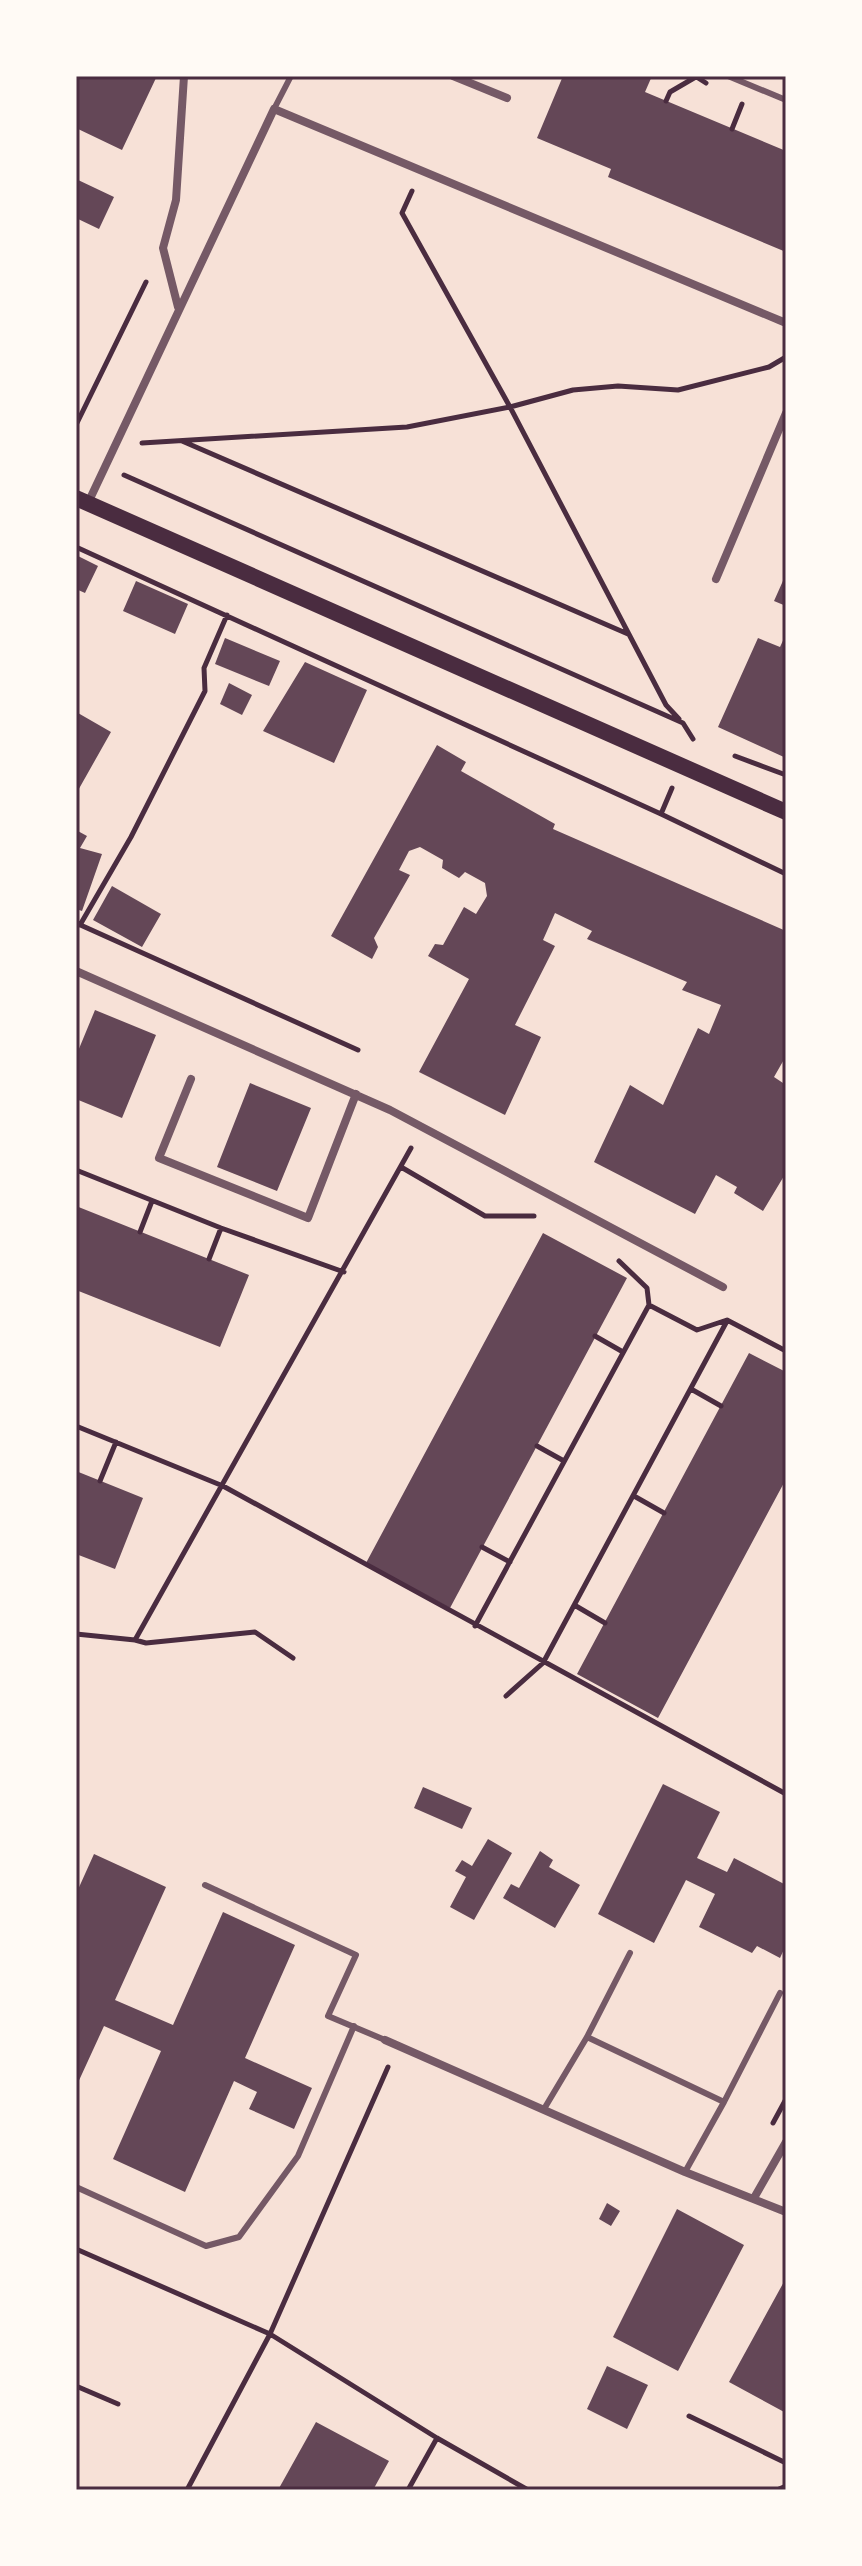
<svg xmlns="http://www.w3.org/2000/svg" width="862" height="2566" viewBox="0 0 862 2566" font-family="'Times New Roman',serif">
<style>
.building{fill:#644757}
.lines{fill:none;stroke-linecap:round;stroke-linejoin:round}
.path{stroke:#4a2c40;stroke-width:5}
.service{stroke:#755966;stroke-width:6}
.minor{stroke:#755966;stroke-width:8}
.secondary{stroke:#4a2c40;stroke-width:16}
.neatline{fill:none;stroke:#4a2c40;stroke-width:3}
</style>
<rect width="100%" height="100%" fill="#f7e1d7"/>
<!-- building -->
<path class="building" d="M76,76L156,78L122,150L76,128Z
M563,76H652L645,92L786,151V252L608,177L611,169L537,138Z
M76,179L114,197L99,229L76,218Z
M76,555L98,566L85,593L76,589Z
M786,574V606L774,601Z
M136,581L188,604L175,634L123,611Z
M786,634V758L718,727L758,638L780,647Z
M225,638L280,661L269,686L215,664Z
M305,662L367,690L334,763L263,731Z
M229,683L252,695L242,715L220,704Z
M78,713L111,732L76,794V717Z
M437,745L466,762L461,771L555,824L553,829L786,931V1056L774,1077L786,1085V1177L784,1176L763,1211L734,1193L737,1187L716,1175L695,1214L594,1162L630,1085L663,1105L698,1028L709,1034L721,1005L682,990L687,982L587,939L592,931L555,913L543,940L555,946L515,1025L541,1037L505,1115L419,1072L469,979L428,956L435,944L443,945L464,907L476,914L487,896L485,883L465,872L459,878L442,868L443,860L420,847L409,851L399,870L410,875L374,938L378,947L372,959L331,936Z
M76,830L87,836L80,848L102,854L82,911L76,909Z
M112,886L161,914L142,947L93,920Z
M95,1010L156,1035L122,1118L76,1099V1056Z
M250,1083L311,1108L277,1191L217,1167Z
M76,1206L249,1275L220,1347L76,1290Z
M543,1233L627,1278L450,1608L366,1563Z
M749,1353L786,1372V1479L658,1718L577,1674Z
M76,1471L143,1498L115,1569L76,1554Z
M663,1784L720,1812L697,1858L727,1872L734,1858L786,1885V1945L780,1958L757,1946L752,1953L699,1927L715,1894L686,1880L654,1943L598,1914Z
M423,1787L472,1808L462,1829L414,1808Z
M488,1839L512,1853L474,1920L450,1907L466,1877L455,1871L462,1860L472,1866Z
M540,1851L553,1860L549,1867L580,1885L555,1928L503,1898L511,1884L519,1888Z
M94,1854L166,1887L115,2000L173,2025L223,1912L295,1945L245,2058L312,2088L294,2129L249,2109L257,2092L234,2081L185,2192L113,2159L161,2051L104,2026L76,2087V1894Z
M607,2203L620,2211L611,2226L599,2219Z
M677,2209L744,2245L678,2371L613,2337Z
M786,2278V2413L729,2382Z
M607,2366L648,2385L627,2429L587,2409Z
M316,2422L389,2461L373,2490H278Z"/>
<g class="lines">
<!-- path -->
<path class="path" d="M695,76L706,83
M666,101L670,92L694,78
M732,129L742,104
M412,191L402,213L510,407L666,705L679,719
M76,425L146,282
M182,441L628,634
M142,443L407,427L510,407L573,390L618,386L678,390L769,367L786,357
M124,475L683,723L693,739
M76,547L661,814L786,874
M735,756L786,775
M661,814L672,788
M76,923L358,1050
M80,925L131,837L205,691L204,668L227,615
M401,1167L485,1216H534
M76,1170L221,1228L344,1272
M140,1232L152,1201
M209,1259L221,1228
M619,1261L647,1288L649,1305L697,1330L727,1320L786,1351
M595,1336L623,1352
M691,1389L721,1406
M76,1426L223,1486L786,1794
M537,1446L564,1461
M100,1481L116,1442
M634,1496L664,1513
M482,1547L510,1562
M576,1606L605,1623
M475,1626L649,1305
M76,1634L135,1640L411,1148
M135,1640L146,1643L255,1632L293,1658
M506,1696L543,1663L727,1321
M773,2123L786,2099
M76,2249L270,2334L437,2438L528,2490
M76,2386L118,2404
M689,2416L786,2463
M187,2490L270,2334L388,2067
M408,2490L437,2438
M777,2490L786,2486"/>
<!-- service -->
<path class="service" d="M728,76L786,100
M274,109L291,76
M205,1885L356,1955L328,2016L385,2040
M587,2037L724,2102L685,2172
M724,2102L780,1993
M544,2109L587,2037L630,1953
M76,2187L206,2246L239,2237L298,2156L354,2026"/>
<!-- minor -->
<path class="minor" d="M453,76L507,98
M178,307L163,248L176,200L184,76
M88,503L274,109L786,323
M716,579L786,413
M76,971L390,1110L723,1287
M191,1079L159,1158L308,1218L356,1094
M385,2040L685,2172L786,2212
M754,2198L786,2142"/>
<!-- secondary -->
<path class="secondary" d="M76,498L786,812"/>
</g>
<!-- border -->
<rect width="862" height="2566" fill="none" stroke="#fffaf5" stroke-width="156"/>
<rect x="78" y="78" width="706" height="2410" class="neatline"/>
</svg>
